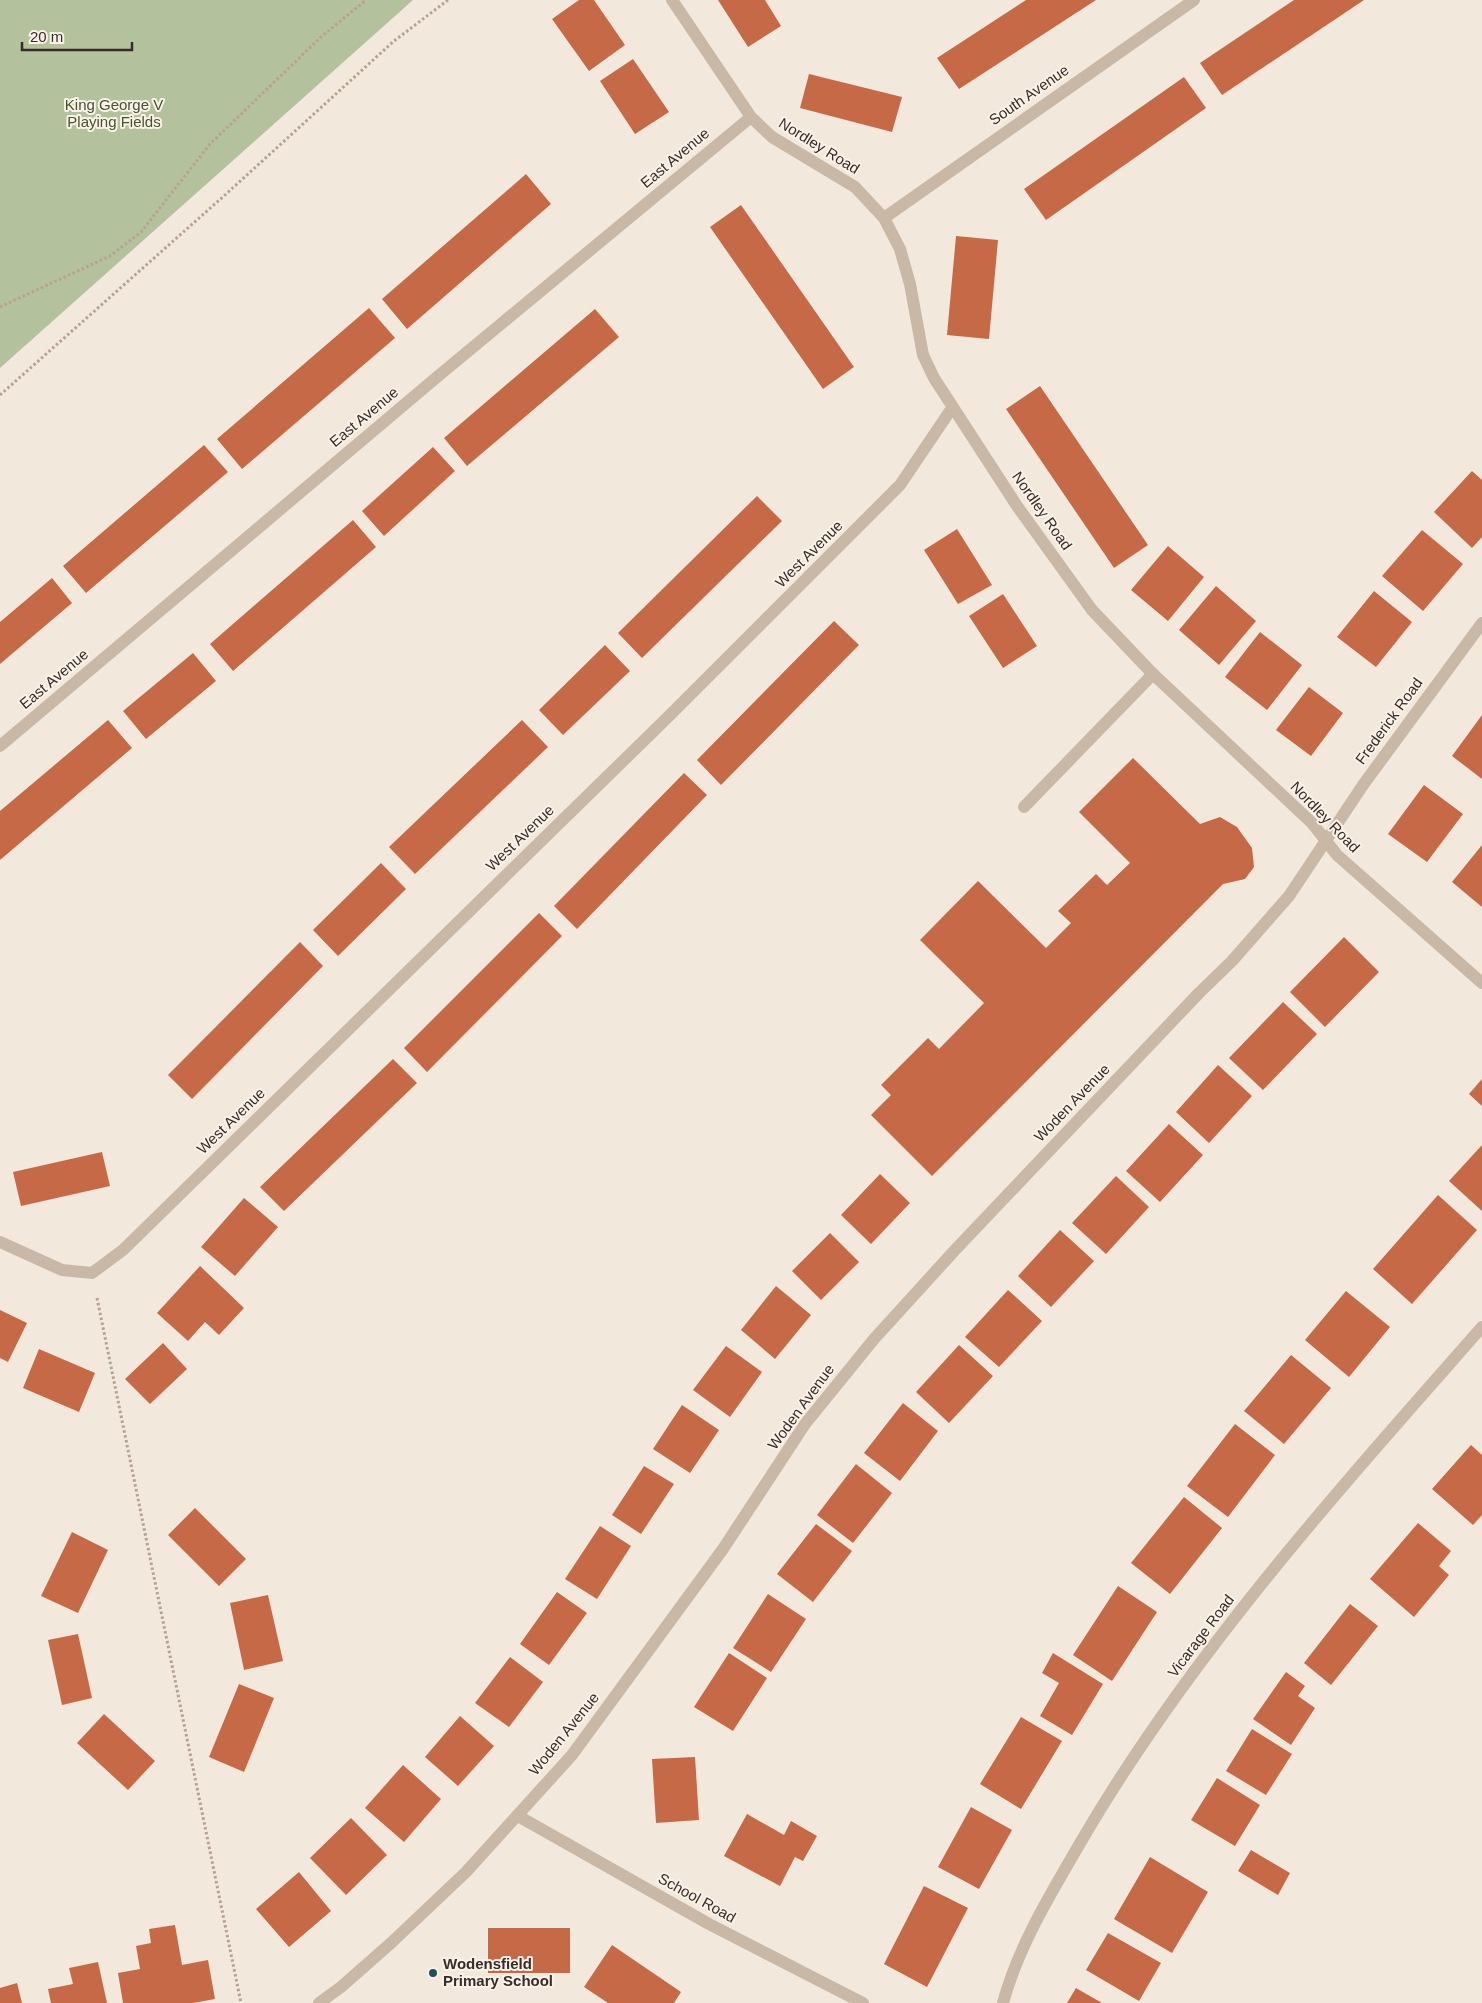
<svg xmlns="http://www.w3.org/2000/svg" width="1482" height="2003" viewBox="0 0 1482 2003" font-family="Helvetica,sans-serif">
<style>
.green{fill:#b3c19c}
.building{fill:#c66946}
.lines{fill:none;stroke-linecap:round;stroke-linejoin:round}
.path{stroke:#b6a292;stroke-width:3;stroke-dasharray:2.5 2.5;stroke-linecap:butt}
.service{stroke:#cab8a7;stroke-width:12}
.minor{stroke:#cab8a7;stroke-width:12}
.poi-dot{fill:#1d5358;stroke:#faf2e8;stroke-width:2}
.labels{text-anchor:middle;stroke-width:4;stroke-linejoin:round;paint-order:stroke}
.street-label{font-size:15px;fill:#372d28;stroke:#faf2e8}
.park-label{font-size:15px;fill:#45552c;stroke:#faf2e8}
.poi-label{font-size:15px;font-weight:bold;fill:#372d28;stroke:#faf2e8;text-anchor:start}
</style>
<rect width="100%" height="100%" fill="#f2e8dc"/>
<!-- green -->
<path class="green" d="M0,0H413L0,368Z"/>
<!-- building -->
<path class="building" d="M579,0H594L625,45L589,71L552,19Z
M718,0H765L781,26L748,47Z
M1026,0H1096L959,89L937,58Z
M1294,0H1364L1222,95L1200,63Z
M633,59L669,112L635,134L600,81Z
M809,74L902,97L892,132L800,108Z
M1184,77L1206,108L1046,220L1024,189Z
M526,174L551,204L407,329L382,299Z
M741,205L854,367L823,389L710,227Z
M956,236L998,240L989,339L947,335Z
M369,308L395,338L242,469L217,439Z
M595,309L619,337L467,466L444,438Z
M1040,386L1148,545L1114,568L1006,409Z
M204,445L228,472L86,593L63,566Z
M433,447L455,471L384,536L362,511Z
M1472,471L1482,480V537L1472,548L1434,512Z
M757,496L782,521L642,658L618,633Z
M353,520L376,547L233,671L210,644Z
M957,529L992,585L958,604L924,550Z
M1422,530L1463,564L1423,611L1382,576Z
M1168,546L1204,577L1168,621L1131,590Z
M52,578L72,603L0,664V622Z
M1216,586L1256,621L1219,665L1179,630Z
M1374,591L1412,622L1376,667L1337,637Z
M1003,594L1037,646L1003,668L969,616Z
M834,621L859,645L721,785L697,760Z
M1260,632L1302,665L1267,710L1225,677Z
M605,645L630,671L563,735L539,710Z
M193,653L216,681L146,739L123,711Z
M1309,687L1343,713L1311,756L1276,730Z
M1482,715V779L1452,756Z
M108,720L132,748L0,860V811Z
M522,720L548,747L415,874L389,847Z
M1133,758L1200,824L1220,817L1237,827L1252,848L1254,867L1245,879L1223,884L932,1176L871,1115L891,1095L881,1085L928,1038L939,1049L984,1003L920,940L978,881L1046,948L1071,923L1058,911L1096,874L1107,885L1130,863L1079,812Z
M684,773L707,795L577,929L554,906Z
M1424,785L1463,814L1427,862L1388,834Z
M1482,845V907L1452,882Z
M381,863L406,889L338,956L313,930Z
M539,913L562,936L427,1072L404,1048Z
M1344,937L1379,972L1325,1027L1290,992Z
M300,942L323,966L192,1099L168,1075Z
M1283,1002L1317,1034L1263,1090L1229,1058Z
M393,1059L417,1083L284,1211L260,1187Z
M1218,1065L1252,1096L1209,1143L1176,1112Z
M1482,1079V1106L1469,1094Z
M1169,1124L1203,1155L1160,1202L1126,1171Z
M1482,1145V1211L1449,1181Z
M102,1152L110,1186L21,1206L13,1172Z
M880,1174L910,1203L871,1244L841,1215Z
M1116,1176L1149,1207L1106,1254L1072,1223Z
M1438,1195L1477,1230L1412,1304L1373,1269Z
M244,1198L278,1227L235,1276L201,1247Z
M1060,1230L1094,1261L1051,1307L1018,1276Z
M830,1233L859,1262L821,1300L792,1271Z
M200,1266L244,1308L219,1335L205,1322L188,1341L157,1313Z
M776,1286L811,1315L775,1359L741,1330Z
M1008,1290L1042,1321L999,1367L965,1337Z
M1346,1291L1390,1327L1349,1377L1305,1340Z
M0,1310L27,1323L8,1362L0,1358Z
M163,1343L187,1369L150,1404L125,1379Z
M959,1345L993,1376L949,1423L916,1392Z
M726,1346L762,1372L730,1417L693,1390Z
M39,1349L95,1373L79,1412L23,1388Z
M1291,1355L1331,1388L1284,1444L1244,1411Z
M903,1403L938,1431L900,1481L864,1453Z
M682,1405L719,1430L690,1473L653,1449Z
M1235,1424L1275,1455L1228,1517L1187,1486Z
M1471,1445L1482,1455V1515L1473,1525L1432,1489Z
M856,1464L892,1493L853,1543L817,1515Z
M644,1466L674,1484L641,1534L612,1515Z
M1184,1497L1222,1528L1170,1594L1131,1563Z
M195,1508L246,1559L219,1586L168,1535Z
M1418,1523L1451,1551L1439,1566L1449,1575L1414,1617L1370,1579Z
M816,1524L852,1551L813,1602L777,1574Z
M600,1526L631,1546L597,1599L565,1579Z
M72,1532L108,1550L78,1613L41,1596Z
M1118,1586L1157,1612L1112,1681L1073,1655Z
M557,1592L587,1613L549,1665L520,1644Z
M768,1594L806,1619L771,1672L733,1648Z
M268,1595L283,1661L244,1670L230,1603Z
M1350,1604L1378,1626L1331,1685L1304,1663Z
M78,1634L92,1698L62,1705L48,1640Z
M729,1653L767,1678L733,1731L694,1707Z
M1053,1653L1103,1684L1072,1735L1040,1716L1059,1683L1042,1673Z
M510,1657L543,1682L509,1727L475,1703Z
M1286,1672L1305,1686L1298,1696L1315,1708L1291,1745L1253,1719Z
M239,1684L274,1698L244,1772L209,1757Z
M104,1714L155,1761L128,1790L77,1743Z
M460,1716L494,1746L458,1786L425,1757Z
M1021,1717L1062,1741L1021,1809L980,1784Z
M1252,1729L1292,1754L1266,1795L1226,1771Z
M695,1757L699,1820L656,1823L652,1759Z
M403,1765L441,1799L404,1842L365,1808Z
M1217,1778L1260,1805L1235,1846L1191,1820Z
M971,1807L1012,1830L979,1889L938,1867Z
M747,1814L784,1835L791,1821L817,1836L803,1861L795,1857L780,1886L724,1856Z
M351,1818L387,1855L346,1895L310,1858Z
M1251,1850L1290,1873L1278,1895L1238,1871Z
M1150,1857L1208,1892L1172,1953L1114,1919Z
M299,1872L331,1911L289,1947L256,1909Z
M924,1886L968,1908L927,1987L884,1964Z
M175,1925L182,1965L208,1960L215,1999L193,2003H123L118,1973L140,1969L136,1946L151,1943L149,1929Z
M488,1928H570V1973H488Z
M1108,1933L1161,1963L1139,2001L1086,1970Z
M612,1945L681,1992L674,2003H608L584,1987Z
M98,1962L107,2003H51L48,1989L73,1984L69,1968Z
M17,1983L22,2003H0V1988Z
M1076,1988L1102,2003H1067Z"/>
<g class="lines">
<!-- path -->
<path class="path" d="M0,307L110,256L141,232L210,144L321,37L366,0
M0,395L225,195L394,41L448,0
M97,1298L241,2003"/>
<!-- service -->
<path class="service" d="M1024,807L1153,674"/>
<!-- minor -->
<path class="minor" d="M672,0L751,117L772,137L855,187L884,218L900,249L910,284L923,355L934,378L1017,506L1092,610L1153,674L1312,823L1337,855L1482,983
M884,218L1194,0
M0,746L437,377L751,117
M0,1242L62,1270L92,1273L123,1250L669,716L900,485L952,408
M518,1816L709,1924L863,2003
M319,2003L341,1987L391,1943L466,1872L572,1755L723,1549L805,1424L874,1339L955,1250L1199,993L1232,961L1289,896L1363,785L1482,623
M1003,2003C1018,1947 1050,1895 1079,1845C1189,1655 1338,1491 1482,1327"/>
</g>
<!-- markers -->
<circle class="poi-dot" cx="433" cy="1973" r="5"/>
<g class="labels">
<!-- street labels -->
<g class="street-label">
<text transform="translate(1029 95) rotate(-35)" y="5">South Avenue</text>
<text transform="translate(819 146) rotate(32)" y="5">Nordley Road</text>
<text transform="translate(675 158) rotate(-40)" y="5">East Avenue</text>
<text transform="translate(364 417) rotate(-40)" y="5">East Avenue</text>
<text transform="translate(1042 511) rotate(55)" y="5">Nordley Road</text>
<text transform="translate(809 554) rotate(-45)" y="5">West Avenue</text>
<text transform="translate(54 679) rotate(-40)" y="5">East Avenue</text>
<text transform="translate(1389 721) rotate(-54)" y="5">Frederick Road</text>
<text transform="translate(1325 817) rotate(46)" y="5">Nordley Road</text>
<text transform="translate(520 838) rotate(-44)" y="5">West Avenue</text>
<text transform="translate(1072 1103) rotate(-46)" y="5">Woden Avenue</text>
<text transform="translate(231 1121) rotate(-44)" y="5">West Avenue</text>
<text transform="translate(801 1407) rotate(-54)" y="5">Woden Avenue</text>
<text transform="translate(1201 1636) rotate(-53)" y="5">Vicarage Road</text>
<text transform="translate(564 1734) rotate(-51)" y="5">Woden Avenue</text>
<text transform="translate(697 1898) rotate(29)" y="5">School Road</text>
</g>
<!-- park labels -->
<g class="park-label">
<text x="114" y="110">King George V<tspan x="114" dy="17">Playing Fields</tspan></text>
</g>
<!-- poi labels -->
<g class="poi-label">
<text x="443" y="1969">Wodensfield<tspan x="443" dy="17">Primary School</tspan></text>
</g>
</g>
<!-- scale -->
<path d="M22 42v8h110v-8" fill="none" stroke="#372d28" stroke-width="2.5"/>
<text x="30" y="42" font-size="15" fill="#372d28" stroke="#faf2e8" stroke-width="4" paint-order="stroke">20 m</text>
</svg>
